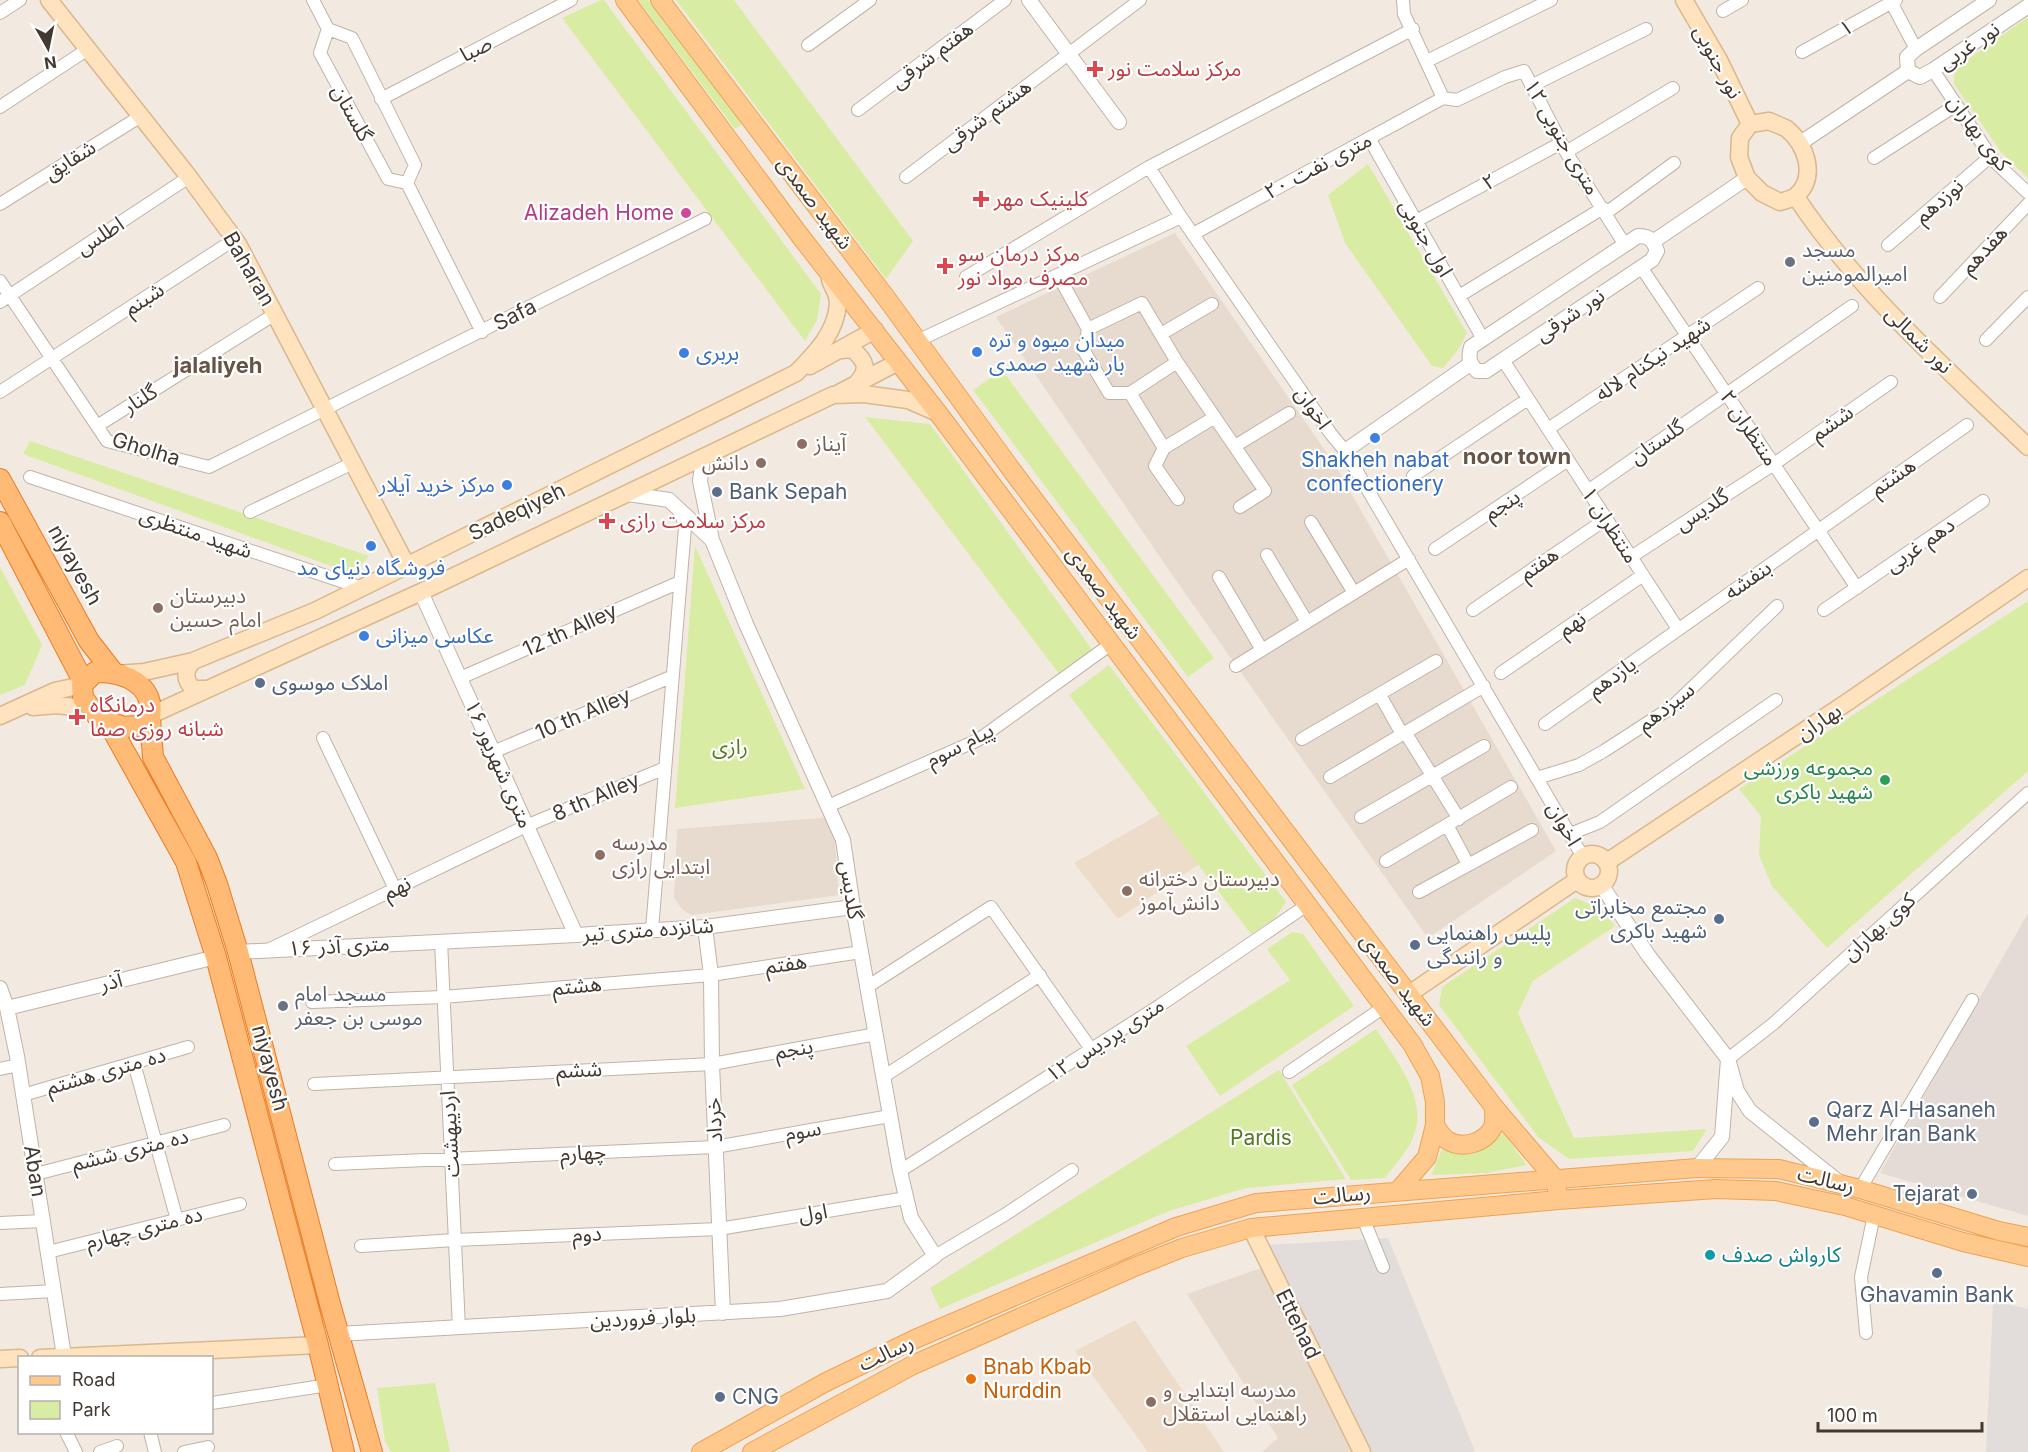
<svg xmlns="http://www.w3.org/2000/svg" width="2028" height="1452" viewBox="0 0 2028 1452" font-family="Inter,'Noto Sans Arabic',sans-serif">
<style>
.residential{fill:#e7dace}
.industrial{fill:#e4dbd6}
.education{fill:#eddcc9}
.green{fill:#d9eca4}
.parking{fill:#e2ddda}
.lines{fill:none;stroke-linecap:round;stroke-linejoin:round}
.minor-casing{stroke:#c1b2a6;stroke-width:14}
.tertiary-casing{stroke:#c1b2a6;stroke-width:16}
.secondary-casing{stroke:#dab78d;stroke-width:19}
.primary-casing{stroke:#efa252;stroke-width:20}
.trunk-casing{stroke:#ec7a21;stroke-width:22}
.minor{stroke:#fff;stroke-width:12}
.tertiary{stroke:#fff;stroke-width:14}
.secondary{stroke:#ffe3be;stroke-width:16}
.primary{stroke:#ffc98d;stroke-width:18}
.trunk{stroke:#ffba76;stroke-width:20}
.health-dot{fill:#e0444e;stroke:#fff;stroke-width:2}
.hotel-dot{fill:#d1479c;stroke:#fff;stroke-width:2}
.worship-dot{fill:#6b7280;stroke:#fff;stroke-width:2}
.shop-dot{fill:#3f7fe0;stroke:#fff;stroke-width:2}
.education-dot{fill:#8d6e63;stroke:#fff;stroke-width:2}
.service-dot{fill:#5c6f8a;stroke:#fff;stroke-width:2}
.leisure-dot{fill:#2e9e5b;stroke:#fff;stroke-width:2}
.culture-dot{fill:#0f9aa8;stroke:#fff;stroke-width:2}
.food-dot{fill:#e8710a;stroke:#fff;stroke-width:2}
.labels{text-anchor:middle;stroke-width:4.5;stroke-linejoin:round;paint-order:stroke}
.street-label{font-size:21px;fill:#443931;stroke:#fff}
.health-label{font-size:21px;fill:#be3a42;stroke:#fff;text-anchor:start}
.hotel-label{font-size:21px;fill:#b23c85;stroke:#fff;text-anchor:end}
.worship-label{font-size:21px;fill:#5b616d;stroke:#fff;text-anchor:start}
.shop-label{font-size:21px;fill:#366cbe;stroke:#fff;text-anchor:start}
.education-label{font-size:21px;fill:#785e54;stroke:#fff;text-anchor:start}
.service-label{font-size:21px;fill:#4e5e75;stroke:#fff;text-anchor:start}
.park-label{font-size:21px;fill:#547a20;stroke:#fff}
.leisure-label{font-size:21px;fill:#27864d;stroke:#fff;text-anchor:end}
.culture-label{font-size:21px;fill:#0d838f;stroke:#fff;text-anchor:start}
.food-label{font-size:21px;fill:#c56008;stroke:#fff;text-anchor:start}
.neighbourhood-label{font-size:22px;font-weight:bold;fill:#685447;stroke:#fff}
</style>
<rect width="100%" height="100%" fill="#f2eae1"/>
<!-- residential -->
<path class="residential" d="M1175,233L1335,465L1556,851L1428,938L1173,576L996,317Z
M833,817L839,895L691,915L682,909L674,898L677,829Z
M1261,1268L1352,1452H1262L1278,1438L1187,1294Z"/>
<!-- industrial -->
<path class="industrial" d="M2028,913V1216L1880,1173Z"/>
<!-- education -->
<path class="education" d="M1165,811L1202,862L1118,919L1074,863Z
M1135,1320L1224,1452H1148L1075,1351Z"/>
<!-- green -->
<path class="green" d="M601,0H604L821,294L817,320L805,341L562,18Z
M638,0H648L742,124L735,129Z
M676,0H734L913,241L886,279Z
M2028,17V178L2001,152L1954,84V69Z
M1368,164L1467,333L1458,350L1443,368L1432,366L1345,243L1328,195Z
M1002,370L1214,658L1188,677L973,390Z
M865,417L930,424L1093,651L1060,675Z
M30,441L369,556L353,574L23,454Z
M695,546L805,789L675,808Z
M0,567L42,645L25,685L0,695Z
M2028,601V771L1827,948L1772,886L1759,855L1761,816L1739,789Z
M1109,665L1286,902L1275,918L1251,934L1069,695Z
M1575,898L1602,909L1615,926L1533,981L1518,1013L1574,1138L1707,1129L1693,1151L1569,1159L1539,1138L1439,1005L1442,987Z
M1292,932L1303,934L1354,1006L1220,1096L1186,1046L1290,980L1267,949Z
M1376,1029C1397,1062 1433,1104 1410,1144C1403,1156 1393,1167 1385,1178L1351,1180L1292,1085Z
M1279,1070L1346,1179L1246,1188L1169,1211L940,1309L930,1288Z
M1503,1133L1527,1165L1486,1173L1431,1175L1443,1147C1468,1162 1483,1150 1503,1133Z
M435,1383L450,1452H391L385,1441L377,1388Z"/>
<!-- parking -->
<path class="parking" d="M1388,1238L1475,1451L1473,1452H1370L1266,1245Z
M1993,1301L2028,1309V1452H1986Z"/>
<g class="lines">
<defs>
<path id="minor" d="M313,0L328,29L352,38L415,165L407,183L482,332
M1403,0L1404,14L1443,98L1457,100L1505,77L1524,71L1566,152L1625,245
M1890,0L1916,49
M1723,11L1742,0
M0,13L20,0
M328,29L320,53L388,179L407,183
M808,45L870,0
M1802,52L1896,0
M1427,61L1551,0
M1933,70L1993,160L2028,193
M1531,86L1646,29
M381,99L571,0
M0,107L88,49
M858,110L1005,0
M1369,138L1483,339
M1566,152L1673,88
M1874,158L1956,105
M906,177L1140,0
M0,204L141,116
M1606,213L1674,163
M1181,217L1149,167L1413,29
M1416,221L1561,143
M1193,234L1443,98
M1888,245L1991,156
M1641,267L1857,588
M1058,275L1088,329L1084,351L1109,393H1130L1177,362
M966,277L1149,167
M0,281L107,441L209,467L705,219
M1459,296L1603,208
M1940,297L2028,204
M0,302L189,177
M1088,329L1142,303L1177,362L1265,491L1240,507
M1161,334L1212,304
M1986,340L2028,297
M917,341L1181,217L1331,434L1345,451L1583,857
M1503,360L1678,629
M0,392L235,239
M1130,393L1164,448
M97,426L275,314
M1548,429L1758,288
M1235,446L1289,413
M1413,476L1528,399
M30,477L362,588
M1588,491L1852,306
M1178,499L1155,466L1164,448L1215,417
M250,512L353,463
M1311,522L1354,593
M1435,549L1568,460
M1267,555L1307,622
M1631,557L1774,464L1891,382
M1219,577L1262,650
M1473,610L1606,519
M1824,610L1983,501
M1236,666L1409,559
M1501,673L1643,575
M460,678L680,582
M1380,695L1402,734
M1545,724L1967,425
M1405,732L1459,819
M323,738L395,889
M1302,739L1436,661
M493,752L673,676
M1330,777L1484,686
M1537,778L1579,765L1604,751L1672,707L1777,606
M828,806L978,740L1111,644
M1361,817L1484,746
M1447,825L1468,864
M1570,834L1600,822L1776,700
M1386,861L1511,787
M1419,892L1532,830
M652,930L685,527L680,510
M441,941L459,1328
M268,950L526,826L665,768
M867,987L991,907L1091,1049
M312,1002L443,997L711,975L861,952
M1728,1059L1773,1024L2028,793
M134,1063L177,1220
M0,1069L19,1065
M1289,1072L1384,1007
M883,1077L1040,975
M314,1084L712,1064L876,1034
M23,1095L188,1047
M335,1164L715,1147L890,1116
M900,1171L1159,1006L1307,905
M36,1174L224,1125
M1860,1189L1972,1000
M1363,1218L1383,1267
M0,1223L43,1221
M361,1246L455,1240L719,1229L906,1198
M48,1252L240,1204
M935,1256L1006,1214L1072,1170
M0,1294L54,1291
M1866,1333L1861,1277L1874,1215
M212,1403L328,1385
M66,1432L76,1452
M150,1432L155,1452
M100,1452L117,1446
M184,1452L208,1447"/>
<path id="tertiary" d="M1029,0L1119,122
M1908,71L1920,77L1933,70L2028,6
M1908,71L1907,57L1916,49L1989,0
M1799,144L1908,71
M1638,236C1650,236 1653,240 1657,251L1652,260L1486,371H1477C1469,363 1468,358 1471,347Z
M1654,241L1747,178
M1345,451L1470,364
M628,494L669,500L712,540
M421,592L576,935
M1602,886L1648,955L1728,1059
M705,927L711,975L712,1064L723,1313
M238,952L576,935L705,927L853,907
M0,988L7,1008L17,1056L64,1356
M7,1008L216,957
M1697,1168L1722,1137L1728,1059L1737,1091L1750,1111L1840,1183
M338,1334L780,1309L887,1291L935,1256L911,1218L900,1171L853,907L843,840L746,624L712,540L700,481L703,459"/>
<path id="secondary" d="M49,0L189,177L238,244L407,566
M1684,0L1719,60L1750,124
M1769,121C1775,124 1782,126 1787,129C1806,145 1817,176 1797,195C1793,199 1786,200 1780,202L1762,193L1747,178L1739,157L1740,138L1750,124Z
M1796,197C1859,292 1946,368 2028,447
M841,350L852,349C866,361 870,369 856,384
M810,366L875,330
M839,393L898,362
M193,661C184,670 184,681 194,689H206
M117,674L144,672L193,661L315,611L796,373C815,354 837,332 838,302C838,295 832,286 830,280
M33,707L57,705L90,709
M151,715L421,592L833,395L864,394L908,400L938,413
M0,716L55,691L82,685
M1575 871a17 17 0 1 1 34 0a17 17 0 1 1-34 0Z
M1607,862L1849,701L2028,578
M1409,994L1577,880
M1251,1228L1362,1452
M40,1358L318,1345
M0,1359L20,1358"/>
<path id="primary" d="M625,0L801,237L938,413L1412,1044L1430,1076L1435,1102V1125L1427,1157L1398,1191
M660,0L887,299L1019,480L1494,1107L1556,1180L1558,1200
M1435,1125C1438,1130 1442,1137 1447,1140C1462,1150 1485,1143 1493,1127C1495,1121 1494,1113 1494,1107
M701,1452L826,1382L915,1339L1176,1227L1256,1203L1697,1168L1779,1169L1860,1189L1999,1231L2028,1237
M752,1452L913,1365L1132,1268L1182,1248L1251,1228L1558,1200L1716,1189L1776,1191L1845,1206L1963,1242L2028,1257"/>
<path id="trunk" d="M0,479L89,641L113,672
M0,522L84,683
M95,672C123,671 156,684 150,718L137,726L123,727L98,717L83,698L82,685Z
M98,717L113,731L186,862L216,957L318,1345L344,1452
M150,718L153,757L207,858L217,884L238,952L330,1304L372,1452"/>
</defs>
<!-- minor casing -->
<use href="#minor" class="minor-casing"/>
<!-- tertiary casing -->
<use href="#tertiary" class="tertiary-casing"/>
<!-- secondary casing -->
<use href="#secondary" class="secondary-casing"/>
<!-- primary casing -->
<use href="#primary" class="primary-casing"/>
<!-- trunk casing -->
<use href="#trunk" class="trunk-casing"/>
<!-- minor -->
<use href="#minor" class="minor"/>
<!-- tertiary -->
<use href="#tertiary" class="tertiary"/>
<!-- secondary -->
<use href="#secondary" class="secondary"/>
<!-- primary -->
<use href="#primary" class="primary"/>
<!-- trunk -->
<use href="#trunk" class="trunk"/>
</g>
<!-- markers -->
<g class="health-dot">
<path d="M1092 60h6v6h6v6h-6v6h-6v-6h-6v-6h6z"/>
<path d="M978 190h6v6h6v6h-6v6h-6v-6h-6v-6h6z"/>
<path d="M942 257h6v6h6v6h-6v6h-6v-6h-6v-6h6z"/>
<path d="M604 512h6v6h6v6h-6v6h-6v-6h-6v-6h6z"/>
<path d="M74 708h6v6h6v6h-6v6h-6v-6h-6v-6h6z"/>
</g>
<circle class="hotel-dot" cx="686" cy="213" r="6"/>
<g class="worship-dot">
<circle cx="1790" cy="262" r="6"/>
<circle cx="283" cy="1006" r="6"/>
</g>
<g class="shop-dot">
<circle cx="977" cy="352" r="6"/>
<circle cx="684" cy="353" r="6"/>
<circle cx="1375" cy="438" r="6"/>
<circle cx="507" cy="485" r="6"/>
<circle cx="371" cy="546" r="6"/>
<circle cx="364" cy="636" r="6"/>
</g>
<g class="education-dot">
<circle cx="802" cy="444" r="6"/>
<circle cx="761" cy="463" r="6"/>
<circle cx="158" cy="608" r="6"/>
<circle cx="600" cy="855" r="6"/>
<circle cx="1127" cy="891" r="6"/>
<circle cx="1151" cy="1402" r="6"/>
</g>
<g class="service-dot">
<circle cx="717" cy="492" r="6"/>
<circle cx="260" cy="683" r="6"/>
<circle cx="1719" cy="919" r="6"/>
<circle cx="1415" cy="945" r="6"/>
<circle cx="1814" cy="1122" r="6"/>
<circle cx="1972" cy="1194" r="6"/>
<circle cx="1937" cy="1273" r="6"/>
<circle cx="720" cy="1397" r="6"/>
</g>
<circle class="leisure-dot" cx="1885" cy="780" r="6"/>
<circle class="culture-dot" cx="1710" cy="1255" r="6"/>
<circle class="food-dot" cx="971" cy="1379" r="6"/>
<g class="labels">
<!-- street labels -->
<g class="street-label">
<text transform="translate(1846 28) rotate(-29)" y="7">۱</text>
<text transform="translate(1969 46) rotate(-34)" y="7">نور غربی</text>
<text transform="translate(476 49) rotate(-27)" y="7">صبا</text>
<text transform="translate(932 55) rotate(-37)" y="7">هفتم شرقی</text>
<text transform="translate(1718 62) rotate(62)" y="7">نور جنوبی</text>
<text transform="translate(352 113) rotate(61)" y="7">گلستان</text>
<text transform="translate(987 115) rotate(-37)" y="7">هشتم شرقی</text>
<text transform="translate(1979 133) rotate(53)" y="7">کوی بهاران</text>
<text transform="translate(1562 137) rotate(60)" y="7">۱۲ متری جنوبی</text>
<text transform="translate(70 160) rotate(-32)" y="7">شقایق</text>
<text transform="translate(1318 166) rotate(-28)" y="7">۲۰ متری نفت</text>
<text transform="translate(1489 182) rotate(-29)" y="7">۲</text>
<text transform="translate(1939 201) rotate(-41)" y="7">نوزدهم</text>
<text transform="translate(815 203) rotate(53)" y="7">شهید صمدی</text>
<text transform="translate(100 236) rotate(-33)" y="7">اطلس</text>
<text transform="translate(1426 238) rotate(60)" y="7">اول جنوبی</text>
<text transform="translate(1984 250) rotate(-47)" y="7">هفدهم</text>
<text transform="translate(249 269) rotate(60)" y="7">Baharan</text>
<text transform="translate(144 299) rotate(-33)" y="7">شبنم</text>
<text transform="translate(515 315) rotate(-27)" y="7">Safa</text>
<text transform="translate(1570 315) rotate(-34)" y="7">نور شرقی</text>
<text transform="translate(1919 340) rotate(45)" y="7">نور شمالی</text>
<text transform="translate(1653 359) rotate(-34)" y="7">شهید نیکنام لاله</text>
<text transform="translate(140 399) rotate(-32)" y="7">گلنار</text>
<text transform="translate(1313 408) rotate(55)" y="7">اخوان</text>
<text transform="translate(1832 423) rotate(-35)" y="7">ششم</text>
<text transform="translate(1749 428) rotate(56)" y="7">منتظران ۲</text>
<text transform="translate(1657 442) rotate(-35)" y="7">گلستان</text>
<text transform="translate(146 449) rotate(17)" y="7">Gholha</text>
<text transform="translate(1893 477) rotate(-35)" y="7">هشتم</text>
<text transform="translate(1502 505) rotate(-34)" y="7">پنجم</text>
<text transform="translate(1702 510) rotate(-33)" y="7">گلدیس</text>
<text transform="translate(517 512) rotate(-26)" y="7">Sadeqiyeh</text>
<text transform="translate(1610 525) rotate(57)" y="7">منتظران ۱</text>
<text transform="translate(196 533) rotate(19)" y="7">شهید منتظری</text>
<text transform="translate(1920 545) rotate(-35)" y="7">دهم غربی</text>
<text transform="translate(1539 564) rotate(-35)" y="7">هفتم</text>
<text transform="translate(75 565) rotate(61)" y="7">niyayesh</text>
<text transform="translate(1748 580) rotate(-35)" y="7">بنفشه</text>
<text transform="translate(1104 593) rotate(53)" y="7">شهید صمدی</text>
<text transform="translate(1572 624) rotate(-34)" y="7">نهم</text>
<text transform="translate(570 630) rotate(-24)" y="7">12 th Alley</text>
<text transform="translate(1612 677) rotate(-35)" y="7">یازدهم</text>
<text transform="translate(1666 707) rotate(-38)" y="7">سیزدهم</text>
<text transform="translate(583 714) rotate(-23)" y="7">10 th Alley</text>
<text transform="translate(1819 722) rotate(-34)" y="7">بهاران</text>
<text transform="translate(960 745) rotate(-27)" y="7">پیام سوم</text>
<text transform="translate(499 764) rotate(66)" y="7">۱۶ متری شهریور</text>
<text transform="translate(596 797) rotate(-23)" y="7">8 th Alley</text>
<text transform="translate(1564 824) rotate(60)" y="7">اخوان</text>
<text transform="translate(397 888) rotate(-26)" y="7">نهم</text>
<text transform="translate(851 890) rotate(81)" y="7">گلدیس</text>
<text transform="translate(1879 927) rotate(-42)" y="7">کوی بهاران</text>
<text transform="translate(648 930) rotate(-4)" y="7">شانزده متری تیر</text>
<text transform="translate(339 946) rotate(-3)" y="7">۱۶ متری آذر</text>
<text transform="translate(786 964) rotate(-8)" y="7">هفتم</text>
<text transform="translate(1398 980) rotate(53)" y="7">شهید صمدی</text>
<text transform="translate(111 982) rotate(-14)" y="7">آذر</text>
<text transform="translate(577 986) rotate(-5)" y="7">هشتم</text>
<text transform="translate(1105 1040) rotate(-33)" y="7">۱۲ متری پردیس</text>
<text transform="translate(794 1049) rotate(-10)" y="7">پنجم</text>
<text transform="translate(270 1068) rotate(75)" y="7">niyayesh</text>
<text transform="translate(579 1070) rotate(-3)" y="7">ششم</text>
<text transform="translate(106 1071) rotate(-16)" y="7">ده متری هشتم</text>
<text transform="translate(714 1120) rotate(-93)" y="7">خرداد</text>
<text transform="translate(803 1131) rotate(-10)" y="7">سوم</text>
<text transform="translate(450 1134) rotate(-93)" y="7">اردیبهشت</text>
<text transform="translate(130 1150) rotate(-14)" y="7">ده متری ششم</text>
<text transform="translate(583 1153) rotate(-3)" y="7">چهارم</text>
<text transform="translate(35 1171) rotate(81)" y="7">Aban</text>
<text transform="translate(1826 1180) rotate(14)" y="7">رسالت</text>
<text transform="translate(1342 1195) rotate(-5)" y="7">رسالت</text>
<text transform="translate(813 1213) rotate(-9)" y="7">اول</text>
<text transform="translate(144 1228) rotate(-14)" y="7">ده متری چهارم</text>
<text transform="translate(587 1234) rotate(-2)" y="7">دوم</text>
<text transform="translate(643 1318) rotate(-3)" y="7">بلوار فروردین</text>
<text transform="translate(1298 1324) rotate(64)" y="7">Ettehad</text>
<text transform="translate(886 1353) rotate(-25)" y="7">رسالت</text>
</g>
<!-- health labels -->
<g class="health-label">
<text x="1108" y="76">مرکز سلامت نور</text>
<text x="994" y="206">کلینیک مهر</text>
<text x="958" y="261">مرکز درمان سو<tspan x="958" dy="24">مصرف مواد نور</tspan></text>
<text x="620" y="528">مرکز سلامت رازی</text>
<text x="90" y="712">درمانگاه<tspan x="90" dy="24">شبانه روزی صفا</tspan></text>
</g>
<!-- hotel labels -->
<g class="hotel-label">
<text x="674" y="220">Alizadeh Home</text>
</g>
<!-- worship labels -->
<g class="worship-label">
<text x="1802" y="257">مسجد<tspan x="1802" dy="24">امیرالمومنین</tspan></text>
<text x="295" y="1001">مسجد امام<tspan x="295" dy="24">موسی بن جعفر</tspan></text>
</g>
<!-- shop labels -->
<g class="shop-label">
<text x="989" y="347">میدان میوه و تره<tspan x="989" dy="24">بار شهید صمدی</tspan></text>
<text x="696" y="360">بربری</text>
<text x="1375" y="467" text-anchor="middle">Shakheh nabat<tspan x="1375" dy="24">confectionery</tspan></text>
<text x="495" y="492" text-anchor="end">مرکز خرید آیلار</text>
<text x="371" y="575" text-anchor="middle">فروشگاه دنیای مد</text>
<text x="376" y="643">عکاسی میزانی</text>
</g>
<!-- education labels -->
<g class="education-label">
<text x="814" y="451">آیناز</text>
<text x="749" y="470" text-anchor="end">دانش</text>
<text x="170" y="603">دبیرستان<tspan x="170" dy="24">امام حسین</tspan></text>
<text x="612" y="850">مدرسه<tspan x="612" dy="24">ابتدایی رازی</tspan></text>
<text x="1139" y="886">دبیرستان دخترانه<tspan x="1139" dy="24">دانش‌آموز</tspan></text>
<text x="1163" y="1397">مدرسه ابتدایی و<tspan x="1163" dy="24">راهنمایی استقلال</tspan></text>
</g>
<!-- service labels -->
<g class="service-label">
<text x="729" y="499">Bank Sepah</text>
<text x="272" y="690">املاک موسوی</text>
<text x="1707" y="914" text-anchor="end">مجتمع مخابراتی<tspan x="1707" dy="24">شهید باکری</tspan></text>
<text x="1427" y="940">پلیس راهنمایی<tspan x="1427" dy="24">و رانندگی</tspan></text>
<text x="1826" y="1117">Qarz Al-Hasaneh<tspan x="1826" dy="24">Mehr Iran Bank</tspan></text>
<text x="1960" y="1201" text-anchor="end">Tejarat</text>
<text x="1937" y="1302" text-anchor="middle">Ghavamin Bank</text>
<text x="732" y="1404">CNG</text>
</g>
<!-- park labels -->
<g class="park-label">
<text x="730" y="754">رازی</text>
<text x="1261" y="1145">Pardis</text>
</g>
<!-- leisure labels -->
<g class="leisure-label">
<text x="1873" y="775">مجموعه ورزشی<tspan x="1873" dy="24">شهید باکری</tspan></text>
</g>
<!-- culture labels -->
<g class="culture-label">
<text x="1722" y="1262">کارواش صدف</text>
</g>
<!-- food labels -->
<g class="food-label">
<text x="983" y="1374">Bnab Kbab<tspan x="983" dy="24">Nurddin</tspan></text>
</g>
<!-- neighbourhood labels -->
<g class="neighbourhood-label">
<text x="218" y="373">jalaliyeh</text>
<text x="1517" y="464">noor town</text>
</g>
</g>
<!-- legend -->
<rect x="18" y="1356" width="195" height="78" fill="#ffffff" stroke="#b4b0ad" stroke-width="1.5"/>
<rect x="30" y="1376" width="30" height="9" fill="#ffc98d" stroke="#b4b0ad" stroke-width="1.5"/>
<text x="72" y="1386" font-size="18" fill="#443931">Road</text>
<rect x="30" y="1401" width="30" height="18" fill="#d9eca4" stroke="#b4b0ad" stroke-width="1.5"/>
<text x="72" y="1416" font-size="18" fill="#443931">Park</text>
<!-- north arrow -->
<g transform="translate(48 48) rotate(171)" stroke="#ffffff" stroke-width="4.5" paint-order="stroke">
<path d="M0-4.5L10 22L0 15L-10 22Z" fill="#443931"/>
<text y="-9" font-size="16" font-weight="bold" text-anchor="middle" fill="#443931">N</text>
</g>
<!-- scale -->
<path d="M1818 1422v9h164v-9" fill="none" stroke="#443931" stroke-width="3"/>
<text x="1827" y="1422" font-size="18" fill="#443931" stroke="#ffffff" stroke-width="4.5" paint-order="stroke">100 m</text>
</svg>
